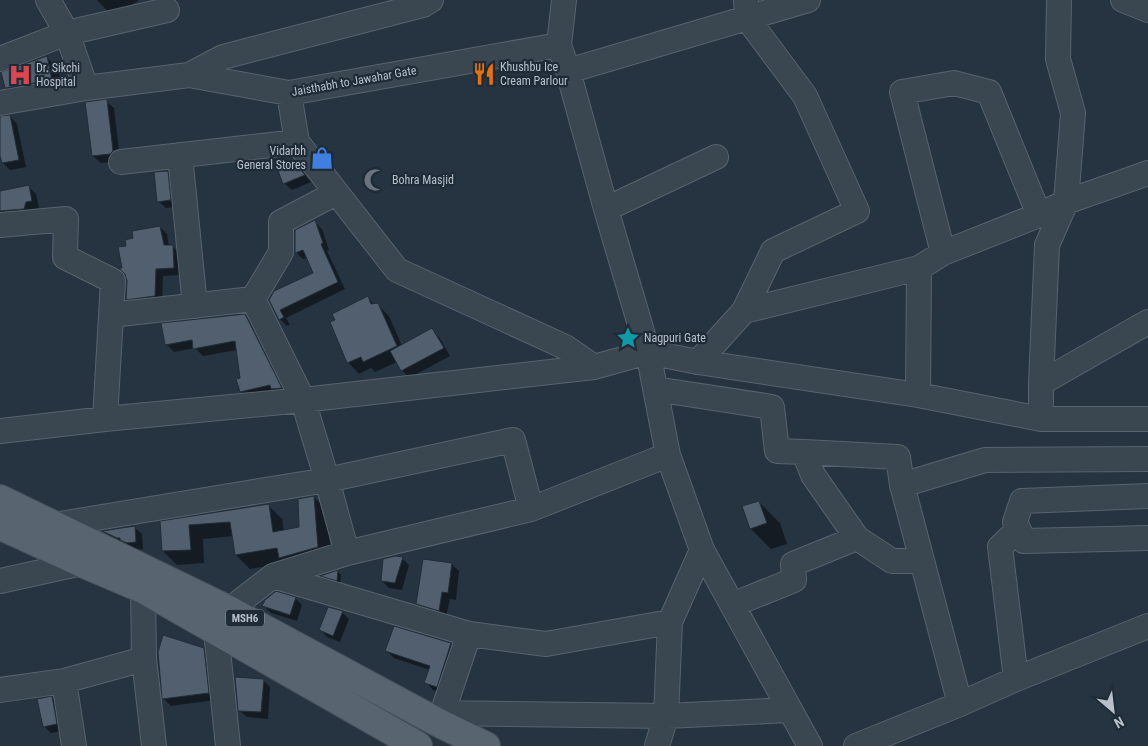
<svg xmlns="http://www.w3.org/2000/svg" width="1148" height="746" viewBox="0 0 1148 746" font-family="'Roboto Condensed',sans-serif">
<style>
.shadow{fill:#0007}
.building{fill:#515f6e;stroke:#212d38}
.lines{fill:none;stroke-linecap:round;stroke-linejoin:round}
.minor-casing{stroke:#58636e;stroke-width:26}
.major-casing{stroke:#444f5a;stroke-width:30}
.minor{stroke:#3a4650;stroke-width:24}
.major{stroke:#586570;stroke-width:28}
.labels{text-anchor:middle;stroke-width:4.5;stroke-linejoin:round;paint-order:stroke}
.shield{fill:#1f2b36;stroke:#89939e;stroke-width:1}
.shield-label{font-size:11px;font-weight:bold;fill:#b7c0cb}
.poi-label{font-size:12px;fill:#b7c0cb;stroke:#1f2b36;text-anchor:start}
.street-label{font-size:12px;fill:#b7c0cb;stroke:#1f2b36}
</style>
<rect width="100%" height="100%" fill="#263441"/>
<!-- shadow -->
<path class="shadow" d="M97,0H137L138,1L112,16Z
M46,57L58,68L62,91L17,99L6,88Z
M106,101L114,108L120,159L118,161L101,163L93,156Z
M10,116L17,124L26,167L10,170L3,163L0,149V118Z
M294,162L311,182L292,190L284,183Z
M167,172L175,179L177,207L166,208L158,201Z
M29,187L36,194L39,208L33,209L32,216L0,215V192Z
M314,221L322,229L329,250L327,251L345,289L286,318L290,325L287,326L280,319L270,300L315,273L308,258L303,259L296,252Z
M160,227L167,234L169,246H172L180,254L181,275L163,276L162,303L134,306L127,299V246L134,239Z
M368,298L375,305H378L389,316L402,346L431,330L439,337L450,356L409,378L402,370L397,362L375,372L371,368L359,374L348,362L336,320Z
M244,315L253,323L289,396L249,400L241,392V379L237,350L203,356L195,348L174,352L166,344Z
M314,497L328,511L331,561L285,563L250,569L236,555L234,536L203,539L204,563L177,565L163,551L162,522L268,505L282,519L284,531L300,528Z
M759,502L780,523L787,544L771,549L751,529Z
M134,527L142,534L143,549L135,550L111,538L105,532Z
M402,558L409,565L402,590L389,588L382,581Z
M452,564L459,571L456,600L450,599L446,617L424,611L417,603Z
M338,572L341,575L340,583L325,579L323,576Z
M295,598L302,605L297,621L271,613L264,606Z
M342,612L349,619L340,642L327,637L320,629Z
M395,628L451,644L458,652L444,693L433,690L426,682L430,670L394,658L387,651Z
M203,649L211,657L215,700L171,706L164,699L159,652Z
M263,680L270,687L268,719L247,717L239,710Z
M52,698L59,705L63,731L51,733L44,726Z"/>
<!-- building -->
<path class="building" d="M47,56L52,80L5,88L1,72Z
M107,99L113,151L110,154L92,156L85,102Z
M10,115L19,160L2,163L0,156V116Z
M294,161L305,175L283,184L277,168Z
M168,171L171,200L157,202L154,172Z
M29,185L32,201L26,202L24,209L0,211V191Z
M315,220L323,243L321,244L338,282L280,310L284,317L279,320L269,300L274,291L313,273L303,250L295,253V230Z
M160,226L164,245H173L174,268L156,269L155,296L126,300L127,281L125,274L119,268H122L118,247L126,246L125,240L133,238L132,231Z
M368,296L371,304L378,303L397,346L363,362L361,357L347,363L330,322L335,320L332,314Z
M245,314L282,388L271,389L270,385L240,392L236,379L240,378L235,341L193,349L192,340L165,345L161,323Z
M432,328L444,348L401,371L390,351Z
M314,496L318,547L279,558L277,548L235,555L230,522L189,525L191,550L162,551L160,521L269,504L273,532L299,527L298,499Z
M759,501L767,523L750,529L742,506Z
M135,526L136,542L127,543L120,540V538H117L102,531Z
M395,556L403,557L395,583L381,581L383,559Z
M423,559L452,563L448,593L442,592L439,611L416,604Z
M338,570L337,581L320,576Z
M276,591L296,597L290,615L262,606L265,600Z
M328,607L343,611L333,636L319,630Z
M394,626L451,643L437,687L424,683L430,666L385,651Z
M163,635L204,648L209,693L162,699L158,652Z
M235,677L264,679L261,712L238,711Z
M52,696L57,724L43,727L37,699Z"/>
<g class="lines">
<defs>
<path id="minor" d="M48,0L67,33L86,88
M564,0L559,45L568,71L606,209L648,352L668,455L702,550L810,746
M1123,0L1148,10
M0,59L67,33L167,10
M568,71L808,0
M189,75L223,57L423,5L431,0
M289,93L297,142L397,270L565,347L594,367
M0,103L86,88L189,75L289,93L559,45
M180,155L195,306
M121,162L297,142
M606,209L716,157
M0,225L66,219L65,257L113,281L105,419
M943,253L902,92L954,83L989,92L1039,215
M253,299L281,252V222L336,193
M744,311L773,251L857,211L805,96L747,18L746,0
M111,315L253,299L303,400L327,480L347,553
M698,362L744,311L919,268L943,253L1039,215L1066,202L1148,173
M1041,383L1148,322
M655,389L772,407L777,451L804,452L813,475L857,538L892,561H922
M918,395L919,268
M1041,419V383L1047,245L1066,202L1073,113L1058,59L1059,0
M0,431L105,419L303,400L594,367L648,352L698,362L918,395L1041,419H1148
M804,452L898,457L902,485L960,704
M902,485L985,460L1148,459
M1148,496L1022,501L1015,522L1024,541L1148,538
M54,525L327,480L513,440L531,509
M273,576L469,634L546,644L670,622
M0,581L82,563
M143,589L144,659L154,746
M732,605L794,580L793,564L857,538
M1016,679L1000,547L1018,530
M64,681L74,746
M0,690L64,681L144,659
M442,713L666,716L790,710
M439,723L469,634
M228,746L216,631L229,610L273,576L347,553L531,509L668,455
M657,746L666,716L670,622L702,550
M856,746L960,704L1016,679L1148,626"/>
<path id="major" d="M0,499L229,610L439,723L486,746
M0,526L10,530L82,563L143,589L418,746"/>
</defs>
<!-- minor casing -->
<use href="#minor" class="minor-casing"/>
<!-- major casing -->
<use href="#major" class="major-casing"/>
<!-- minor -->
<use href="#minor" class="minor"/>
<!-- major -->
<use href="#major" class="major"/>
</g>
<!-- icons -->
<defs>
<symbol id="restaurant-bare" viewBox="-9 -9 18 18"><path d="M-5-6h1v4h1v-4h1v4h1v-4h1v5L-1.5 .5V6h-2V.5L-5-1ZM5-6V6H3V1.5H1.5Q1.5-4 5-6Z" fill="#e8710a" stroke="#1f2b36" stroke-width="2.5" paint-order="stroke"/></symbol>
<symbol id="hospital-bare" viewBox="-9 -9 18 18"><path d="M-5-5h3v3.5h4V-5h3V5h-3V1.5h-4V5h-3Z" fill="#e0444e" stroke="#1f2b36" stroke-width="2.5" paint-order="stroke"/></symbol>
<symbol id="shop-bare" viewBox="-9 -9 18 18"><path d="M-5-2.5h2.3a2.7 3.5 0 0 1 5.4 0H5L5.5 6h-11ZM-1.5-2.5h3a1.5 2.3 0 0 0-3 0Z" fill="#3f7fe0" stroke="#1f2b36" stroke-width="2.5" paint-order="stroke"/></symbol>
<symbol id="mosque-bare" viewBox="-9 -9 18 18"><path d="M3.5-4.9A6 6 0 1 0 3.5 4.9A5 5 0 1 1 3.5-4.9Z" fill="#6b7280" stroke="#1f2b36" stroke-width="2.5" paint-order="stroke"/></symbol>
<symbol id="sight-bare" viewBox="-9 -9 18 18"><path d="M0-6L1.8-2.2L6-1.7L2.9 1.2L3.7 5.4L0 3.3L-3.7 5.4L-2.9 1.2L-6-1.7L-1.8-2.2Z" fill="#0f9aa8" stroke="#1f2b36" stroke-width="2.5" paint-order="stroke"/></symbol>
</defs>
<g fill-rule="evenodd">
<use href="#restaurant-bare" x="468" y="58" width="32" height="32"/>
<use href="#hospital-bare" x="4" y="59" width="32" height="32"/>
<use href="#shop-bare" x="306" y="142" width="32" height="32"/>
<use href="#mosque-bare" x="359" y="164" width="32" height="32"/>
<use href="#sight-bare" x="612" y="322" width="32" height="32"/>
</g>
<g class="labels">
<!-- shield labels -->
<rect class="shield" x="226" y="609.5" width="38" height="17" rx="4"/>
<g class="shield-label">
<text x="245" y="622">MSH6</text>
</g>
<!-- poi labels -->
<g class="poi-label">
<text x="500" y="71">Khushbu Ice<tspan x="500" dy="14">Cream Parlour</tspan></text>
<text x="36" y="72">Dr. Sikchi<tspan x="36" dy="14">Hospital</tspan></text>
<text x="306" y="155" text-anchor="end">Vidarbh<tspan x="306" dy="14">General Stores</tspan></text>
<text x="392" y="184">Bohra Masjid</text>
<text x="644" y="342">Nagpuri Gate</text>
</g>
<!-- street labels -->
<g class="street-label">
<text transform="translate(354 81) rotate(-10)" y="4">Jaisthabh to Jawahar Gate</text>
</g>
</g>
<!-- north arrow -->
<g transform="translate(1113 711) rotate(152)" stroke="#1f2b36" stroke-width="4" paint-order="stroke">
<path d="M0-4L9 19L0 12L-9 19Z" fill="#b7c0cb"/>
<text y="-8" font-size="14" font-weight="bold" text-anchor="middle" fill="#b7c0cb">N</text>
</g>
</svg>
